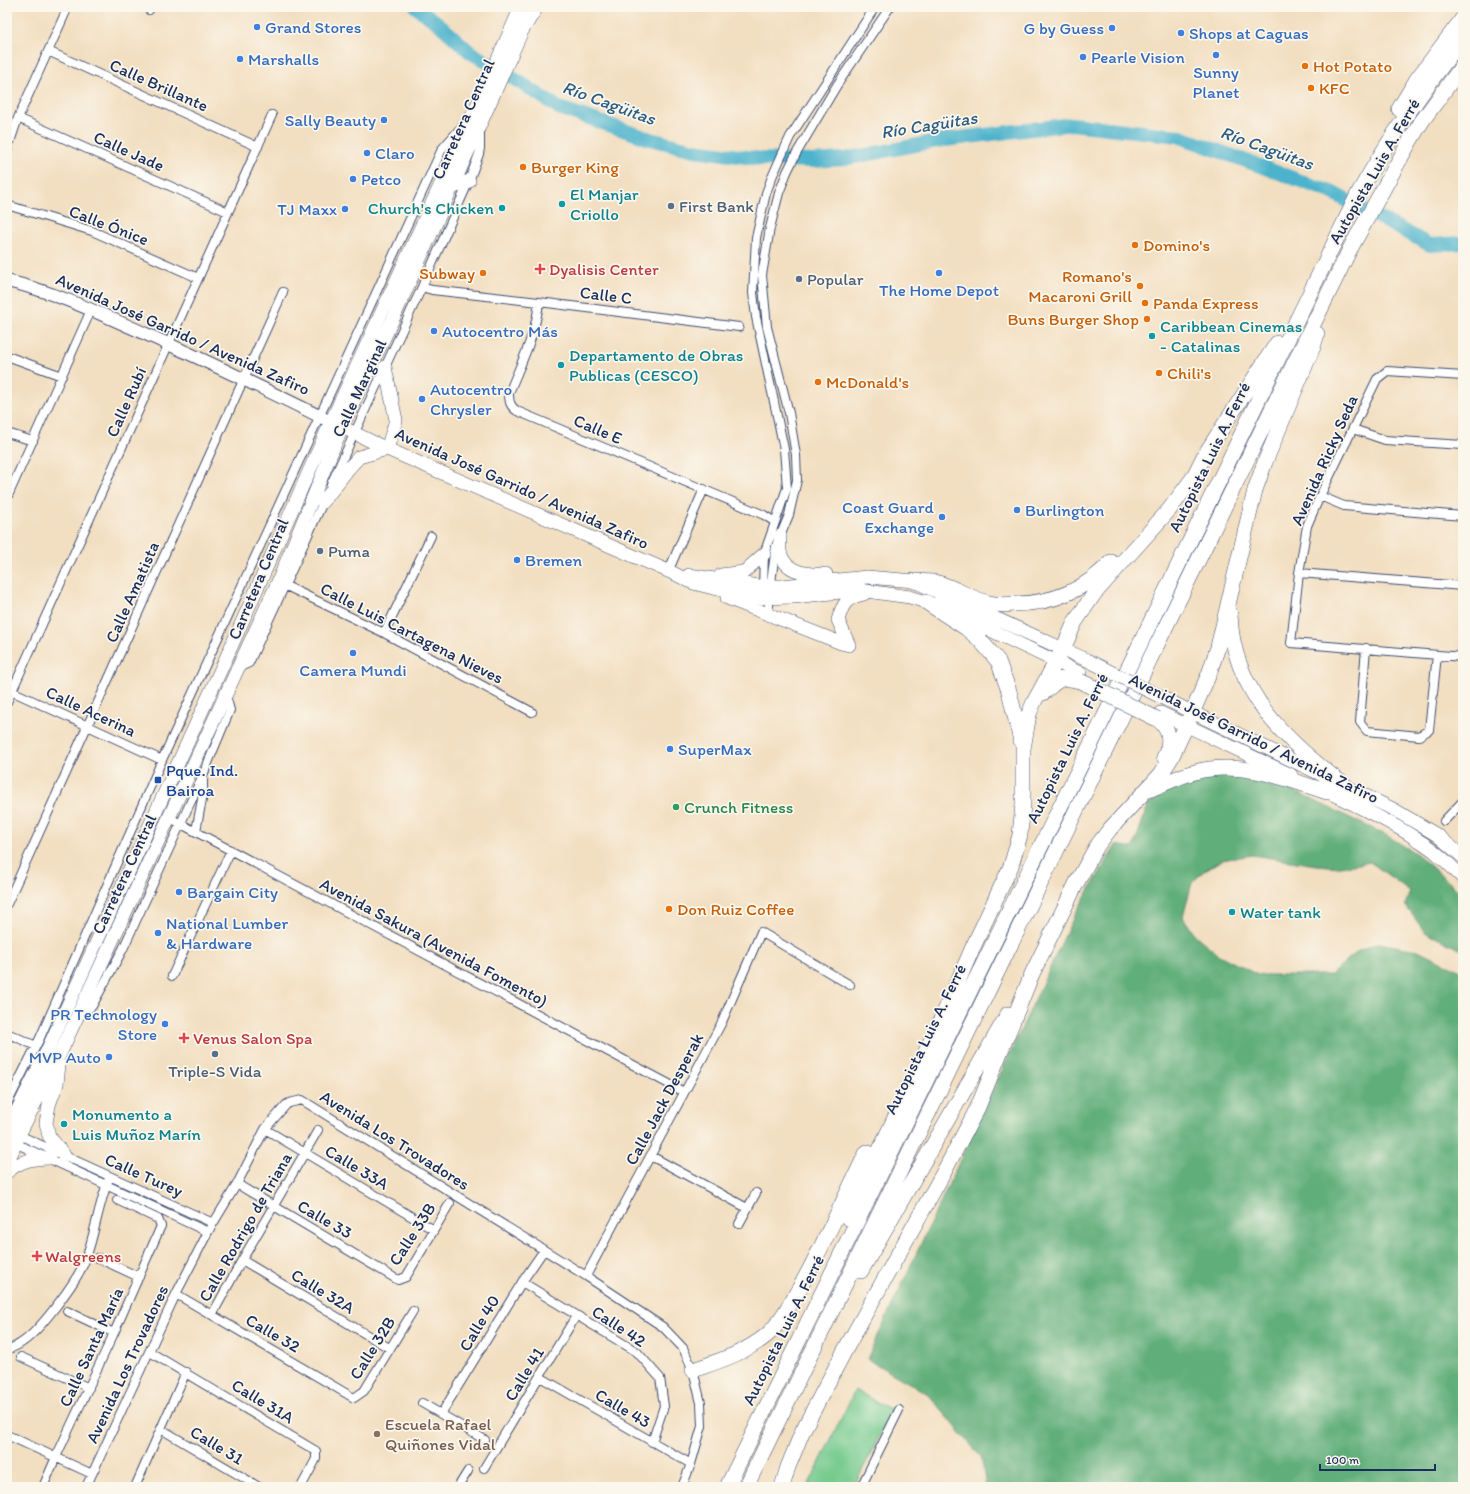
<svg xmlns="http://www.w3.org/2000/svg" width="1470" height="1494" viewBox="0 0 1470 1494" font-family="Itim,sans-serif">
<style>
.green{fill:#75ca8e;stroke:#487c76}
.forest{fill:#60ae79;stroke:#3e6e6c}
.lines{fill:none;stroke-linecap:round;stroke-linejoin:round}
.river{stroke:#4db3cc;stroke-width:14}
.street-casing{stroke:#3b496d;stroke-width:10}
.secondary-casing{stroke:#3b496d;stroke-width:14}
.primary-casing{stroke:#3b496d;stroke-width:14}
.highway-casing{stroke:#3b496d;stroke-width:16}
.street{stroke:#fff;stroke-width:8}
.secondary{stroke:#fff;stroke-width:12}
.primary{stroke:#fff;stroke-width:13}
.highway{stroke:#fff;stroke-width:15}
.primary-bridge-casing{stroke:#3b496d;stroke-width:14;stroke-linecap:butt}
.highway-bridge-casing{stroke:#3b496d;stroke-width:16;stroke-linecap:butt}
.primary-bridge{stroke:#fff;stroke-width:13}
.highway-bridge{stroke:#fff;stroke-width:15}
.shop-dot{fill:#3f7fe0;stroke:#fbf7ec;stroke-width:1.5}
.food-dot{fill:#e8710a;stroke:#fbf7ec;stroke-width:1.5}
.culture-dot{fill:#0f9aa8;stroke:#fbf7ec;stroke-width:1.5}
.service-dot{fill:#5c6f8a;stroke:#fbf7ec;stroke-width:1.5}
.health-dot{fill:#e0444e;stroke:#fbf7ec;stroke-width:1.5}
.transit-dot{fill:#1a4fb4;stroke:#fbf7ec;stroke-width:1.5}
.leisure-dot{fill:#2e9e5b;stroke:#fbf7ec;stroke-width:1.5}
.education-dot{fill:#8d6e63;stroke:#fbf7ec;stroke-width:1.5}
.labels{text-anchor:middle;stroke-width:3.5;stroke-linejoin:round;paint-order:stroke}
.shop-label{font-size:17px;fill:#366cbe;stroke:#fbf7ec;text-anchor:start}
.food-label{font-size:17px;fill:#c56008;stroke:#fbf7ec;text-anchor:start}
.street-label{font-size:17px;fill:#1b2f5e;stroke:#fbf7ec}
.culture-label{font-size:17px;fill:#0d838f;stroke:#fbf7ec;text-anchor:start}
.service-label{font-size:17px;fill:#4e5e75;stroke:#fbf7ec;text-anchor:start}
.health-label{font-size:17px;fill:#be3a42;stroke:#fbf7ec;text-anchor:start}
.transit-label{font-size:17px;fill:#164399;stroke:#fbf7ec;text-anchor:start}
.leisure-label{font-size:17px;fill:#27864d;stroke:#fbf7ec;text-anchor:start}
.education-label{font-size:17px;fill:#785e54;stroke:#fbf7ec;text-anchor:start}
.water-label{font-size:18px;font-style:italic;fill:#2c5d84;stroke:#fbf7ec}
</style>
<rect width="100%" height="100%" fill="#fbf7ec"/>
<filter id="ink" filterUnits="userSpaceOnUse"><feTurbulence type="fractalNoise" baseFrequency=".025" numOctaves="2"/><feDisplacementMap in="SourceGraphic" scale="8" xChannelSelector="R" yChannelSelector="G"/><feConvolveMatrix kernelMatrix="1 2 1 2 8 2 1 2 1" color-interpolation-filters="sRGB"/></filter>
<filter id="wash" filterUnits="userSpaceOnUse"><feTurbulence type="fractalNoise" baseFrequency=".012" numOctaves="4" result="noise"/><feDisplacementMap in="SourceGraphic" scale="16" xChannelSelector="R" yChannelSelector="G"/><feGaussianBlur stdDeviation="0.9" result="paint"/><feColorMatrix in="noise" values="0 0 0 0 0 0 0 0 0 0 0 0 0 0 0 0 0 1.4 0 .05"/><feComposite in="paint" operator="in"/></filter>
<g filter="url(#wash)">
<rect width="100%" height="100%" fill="#f2dec0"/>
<!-- green -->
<path class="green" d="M855,1390L892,1410L854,1487H813L809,1484Z"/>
<!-- forest -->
<path class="forest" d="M1215,775H1248L1269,779L1386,835L1417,854L1463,895V951L1425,932L1405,905L1410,891L1370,862L1341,867L1316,865L1252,855L1222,860L1205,870L1192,883L1183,917L1195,935L1219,955L1258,975H1331L1356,952L1378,943L1418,950L1463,972V1487H986L981,1457L928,1394L867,1359L1075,914L1116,845L1133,848L1148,805L1176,784Z"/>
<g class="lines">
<!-- river -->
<path class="river" d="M416,7L439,24L470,52L529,88L559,108L650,139L694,150L761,159L812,161L844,159L937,141L1072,124L1178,136L1331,192L1430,245L1463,243"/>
</g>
</g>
<g filter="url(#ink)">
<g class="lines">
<defs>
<path id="street" d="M149,10L151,7
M48,51L258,147
M18,118L228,212
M7,151L18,118L68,7
M7,205L92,231L198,278
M422,287L432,290L539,302L739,327
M539,302C536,334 521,363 509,393C509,402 510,406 517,411L764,515L775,522
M7,356L62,376
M1463,376L1387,371L1377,379L1320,496L1307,526L1299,573L1291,643L1463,657
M1353,429L1385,440L1463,445
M7,433L33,441
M331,484L422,287L469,181L479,154L480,148V131
M1320,496L1344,506L1463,516
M7,498L91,310
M668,572L704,489
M1299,573L1463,586
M282,584L384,633L532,712
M763,589L764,554L787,488L784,449L756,317L753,293L756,238L766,193L772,177L790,137L875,7
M768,615L772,575L776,546L789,515L797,480L796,455L789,413L767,327L762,275L770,228L779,193L787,172L796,154L837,85L890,7
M384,633L431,536
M1366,648L1360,722L1367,731L1419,736L1429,730L1437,655
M238,668L249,663L325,498
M7,689L162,760
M7,702L272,115
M170,818L684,1092
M1444,821L1463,801
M196,831L203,794V779
M7,904L283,292
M172,976L231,850
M80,1016L92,1006L123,949L203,775L230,710L226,696
M7,1033L36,1046
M7,1104L40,1038L162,760L442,149L465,123
M265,1129L434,1230
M19,1135L213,1223
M15,1143L208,1232
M651,1156L747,1208
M237,1184L398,1280L406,1277L450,1203
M739,1224L756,1193
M98,1258L139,1277
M242,1260L389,1348
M586,1276L722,1022L761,932L850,985
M522,1282L637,1352L660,1378L664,1406L652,1442
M176,1294L354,1398L364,1391L413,1311
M67,1311L114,1333
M212,1315L242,1260L318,1130
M7,1350C12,1348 17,1346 21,1343C39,1332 79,1279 86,1258C95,1233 98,1207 108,1181
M150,1352L316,1451V1459L301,1487
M21,1357L89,1388
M540,1377L691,1464
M422,1403L485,1440
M441,1414L522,1282L544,1250
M161,1429L259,1487
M7,1435L92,1474
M484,1468L576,1316
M43,1487L56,1457L114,1333L161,1226L158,1219L117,1200
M86,1487L176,1294L208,1232L237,1184L265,1129L286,1105L289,1103L302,1100L586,1276L663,1327L683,1348L693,1370L701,1403L702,1426L691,1464L682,1487
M135,1487L186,1372
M458,1487L468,1471
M861,1487L899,1410"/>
<path id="secondary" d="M7,281C55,292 101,314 146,334C211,363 275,394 339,426"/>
<path id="primary" d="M452,188L469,181
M385,367L396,420L387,449
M342,427L387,449L675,574L693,583L754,598L794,597L859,590L910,597L942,607L1080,673
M323,502L348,469L359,457L387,449
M780,536C780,542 779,550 781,555C787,573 810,575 826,574
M689,575L758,586H782L867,577L914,581L1087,660
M721,575L744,572L764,554
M727,598L841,643L849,645
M849,645L838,620C843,603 846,598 864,594
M1167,700L1393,809L1437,835L1463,857
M1160,713L1291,775
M1318,787C1351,803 1388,820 1418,840C1435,850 1449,864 1463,878
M59,1064L57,1084L49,1105L46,1123L49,1136L64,1155
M7,1131L46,1053L227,656L331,422L481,97L521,7
M7,1164L19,1135L59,1056L238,668L278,582L342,427L393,319L522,31L537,7
M7,1172C20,1161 32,1158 50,1158"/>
<path id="highway" d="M1399,109L1417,79L1463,18
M914,581C921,582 930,581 938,583C956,588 971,599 989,603C997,605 1005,605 1013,604C1051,604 1085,590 1111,562
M926,602L966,628L980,640L998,661L1009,691L1021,741
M1230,614C1232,692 1288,744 1347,787
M1043,693C1058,681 1058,675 1080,681
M1157,719C1170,728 1172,743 1164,757
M1149,790C1164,784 1179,776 1195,772C1240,760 1285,778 1327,792
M848,1218L945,1011L973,947L1011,866L1020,835L1023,805V749L1029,714L1034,702L1063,649L1075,622L1094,594L1169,510L1193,478L1204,456L1277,343
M861,1271L1008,1014
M693,1370C719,1361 745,1353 767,1335C779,1325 787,1309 795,1296C822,1250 843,1200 867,1152
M727,1487L1141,642L1358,194C1389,139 1424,87 1463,39
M746,1487L1350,249L1411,139L1422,121L1463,65
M782,1487L788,1467L803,1430L845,1350L945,1170L978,1107L1032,974L1077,882L1097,846L1110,829L1161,774L1171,758L1193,711L1209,674L1218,647L1255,490L1265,462L1313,347L1317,334"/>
</defs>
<!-- street casing -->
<use href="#street" class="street-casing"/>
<!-- secondary casing -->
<use href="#secondary" class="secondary-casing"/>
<!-- primary casing -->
<use href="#primary" class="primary-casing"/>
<!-- highway casing -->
<use href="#highway" class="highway-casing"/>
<!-- street -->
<use href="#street" class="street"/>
<!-- secondary -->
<use href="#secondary" class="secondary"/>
<!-- primary -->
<use href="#primary" class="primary"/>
<!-- highway -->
<use href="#highway" class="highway"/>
<defs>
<path id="primary-bridge" d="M1087,660L1167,700"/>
<path id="highway-bridge" d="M1080,681L1157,719"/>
</defs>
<!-- primary-bridge casing -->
<use href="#primary-bridge" class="primary-bridge-casing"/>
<!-- highway-bridge casing -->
<use href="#highway-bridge" class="highway-bridge-casing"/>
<!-- primary-bridge -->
<use href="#primary-bridge" class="primary-bridge"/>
<!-- highway-bridge -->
<use href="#highway-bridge" class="highway-bridge"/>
</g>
</g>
<!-- markers -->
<g class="shop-dot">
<circle cx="257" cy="27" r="4"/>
<circle cx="1112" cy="28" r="4"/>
<circle cx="1181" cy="33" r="4"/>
<circle cx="1216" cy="55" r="4"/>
<circle cx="1083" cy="57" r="4"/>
<circle cx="240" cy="59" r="4"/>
<circle cx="384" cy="120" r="4"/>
<circle cx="367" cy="153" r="4"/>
<circle cx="353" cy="179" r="4"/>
<circle cx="345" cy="209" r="4"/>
<circle cx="939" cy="273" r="4"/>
<circle cx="434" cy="331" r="4"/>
<circle cx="422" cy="399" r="4"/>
<circle cx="1017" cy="510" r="4"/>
<circle cx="942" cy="517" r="4"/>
<circle cx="517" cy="560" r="4"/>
<circle cx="353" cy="653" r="4"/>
<circle cx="670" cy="749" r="4"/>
<circle cx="179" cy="892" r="4"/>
<circle cx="158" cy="933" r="4"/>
<circle cx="165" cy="1024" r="4"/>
<circle cx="109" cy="1057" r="4"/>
</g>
<g class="food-dot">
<circle cx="1305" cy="66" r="4"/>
<circle cx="1311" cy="88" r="4"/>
<circle cx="523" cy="167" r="4"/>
<circle cx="1135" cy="245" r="4"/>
<circle cx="483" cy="273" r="4"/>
<circle cx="1140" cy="286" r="4"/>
<circle cx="1145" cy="303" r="4"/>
<circle cx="1147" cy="319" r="4"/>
<circle cx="1159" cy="373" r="4"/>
<circle cx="818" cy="382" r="4"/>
<circle cx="669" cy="909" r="4"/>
</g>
<g class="culture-dot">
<circle cx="562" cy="204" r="4"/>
<circle cx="502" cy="208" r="4"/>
<circle cx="1152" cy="336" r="4"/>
<circle cx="561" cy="365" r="4"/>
<circle cx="1232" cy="912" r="4"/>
<circle cx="64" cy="1124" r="4"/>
</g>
<g class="service-dot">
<circle cx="671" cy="206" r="4"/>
<circle cx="799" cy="279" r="4"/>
<circle cx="320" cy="551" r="4"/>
<circle cx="215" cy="1054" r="4"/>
</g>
<g class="health-dot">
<path d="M538 263h4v4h4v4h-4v4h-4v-4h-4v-4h4z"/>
<path d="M182 1032h4v4h4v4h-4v4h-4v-4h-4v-4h4z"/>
<path d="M35 1250h4v4h4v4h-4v4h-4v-4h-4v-4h4z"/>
</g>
<rect class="transit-dot" x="154" y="776" width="8" height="8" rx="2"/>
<circle class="leisure-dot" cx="676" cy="807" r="4"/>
<circle class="education-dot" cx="377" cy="1434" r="4"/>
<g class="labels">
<!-- shop labels -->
<g class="shop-label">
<text x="265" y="33">Grand Stores</text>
<text x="1104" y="34" text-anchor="end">G by Guess</text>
<text x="1189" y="39">Shops at Caguas</text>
<text x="1091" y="63">Pearle Vision</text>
<text x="248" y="65">Marshalls</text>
<text x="1216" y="78" text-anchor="middle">Sunny<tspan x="1216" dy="20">Planet</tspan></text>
<text x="376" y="126" text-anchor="end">Sally Beauty</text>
<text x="375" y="159">Claro</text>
<text x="361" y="185">Petco</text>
<text x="337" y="215" text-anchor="end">TJ Maxx</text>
<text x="939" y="296" text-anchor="middle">The Home Depot</text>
<text x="442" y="337">Autocentro Más</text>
<text x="430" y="395">Autocentro<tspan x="430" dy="20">Chrysler</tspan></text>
<text x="934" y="513" text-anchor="end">Coast Guard<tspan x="934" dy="20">Exchange</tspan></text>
<text x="1025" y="516">Burlington</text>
<text x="525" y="566">Bremen</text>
<text x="353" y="676" text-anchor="middle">Camera Mundi</text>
<text x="678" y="755">SuperMax</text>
<text x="187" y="898">Bargain City</text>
<text x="166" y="929">National Lumber<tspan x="166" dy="20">&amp; Hardware</tspan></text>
<text x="157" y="1020" text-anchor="end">PR Technology<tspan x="157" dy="20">Store</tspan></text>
<text x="101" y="1063" text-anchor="end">MVP Auto</text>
</g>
<!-- food labels -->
<g class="food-label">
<text x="1313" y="72">Hot Potato</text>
<text x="1319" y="94">KFC</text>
<text x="531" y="173">Burger King</text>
<text x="1143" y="251">Domino's</text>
<text x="475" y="279" text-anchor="end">Subway</text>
<text x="1132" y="282" text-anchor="end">Romano's<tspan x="1132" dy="20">Macaroni Grill</tspan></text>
<text x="1153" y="309">Panda Express</text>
<text x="1139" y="325" text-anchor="end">Buns Burger Shop</text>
<text x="1167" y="379">Chili's</text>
<text x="826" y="388">McDonald's</text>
<text x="677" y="915">Don Ruiz Coffee</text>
</g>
<!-- street labels -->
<g class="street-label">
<text transform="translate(159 85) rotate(24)" y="6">Calle Brillante</text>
<text transform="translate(463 119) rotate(-66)" y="6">Carretera Central</text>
<text transform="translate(129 151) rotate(24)" y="6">Calle Jade</text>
<text transform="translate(1374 171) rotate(-60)" y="6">Autopista Luis A. Ferré</text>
<text transform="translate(109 225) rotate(21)" y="6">Calle Ónice</text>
<text transform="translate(606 295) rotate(7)" y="6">Calle C</text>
<text transform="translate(183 334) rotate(24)" y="6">Avenida José Garrido / Avenida Zafiro</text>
<text transform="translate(359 388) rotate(-65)" y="6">Calle Marginal</text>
<text transform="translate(126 402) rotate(-66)" y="6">Calle Rubí</text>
<text transform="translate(598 429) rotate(23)" y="6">Calle E</text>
<text transform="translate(1209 457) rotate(-64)" y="6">Autopista Luis A. Ferré</text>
<text transform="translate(1324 460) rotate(-66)" y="6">Avenida Ricky Seda</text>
<text transform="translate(522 488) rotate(24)" y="6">Avenida José Garrido / Avenida Zafiro</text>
<text transform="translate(258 579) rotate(-67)" y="6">Carretera Central</text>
<text transform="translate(132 592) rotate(-66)" y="6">Calle Amatista</text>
<text transform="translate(412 633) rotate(27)" y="6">Calle Luis Cartagena Nieves</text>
<text transform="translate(91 711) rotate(25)" y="6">Calle Acerina</text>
<text transform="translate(1254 738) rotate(26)" y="6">Avenida José Garrido / Avenida Zafiro</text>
<text transform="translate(1067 748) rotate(-64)" y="6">Autopista Luis A. Ferré</text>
<text transform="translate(124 874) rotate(-65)" y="6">Carretera Central</text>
<text transform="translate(434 942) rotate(28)" y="6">Avenida Sakura (Avenida Fomento)</text>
<text transform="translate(925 1039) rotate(-64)" y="6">Autopista Luis A. Ferré</text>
<text transform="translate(664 1099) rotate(-62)" y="6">Calle Jack Desperak</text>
<text transform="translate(395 1140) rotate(32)" y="6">Avenida Los Trovadores</text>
<text transform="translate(357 1167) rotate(31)" y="6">Calle 33A</text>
<text transform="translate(144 1175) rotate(24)" y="6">Calle Turey</text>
<text transform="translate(325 1219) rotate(30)" y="6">Calle 33</text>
<text transform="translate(245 1227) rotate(-60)" y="6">Calle Rodrigo de Triana</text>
<text transform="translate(412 1234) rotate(-57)" y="6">Calle 33B</text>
<text transform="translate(323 1291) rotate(31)" y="6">Calle 32A</text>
<text transform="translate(479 1323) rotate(-59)" y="6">Calle 40</text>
<text transform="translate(619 1326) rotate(33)" y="6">Calle 42</text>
<text transform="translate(783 1330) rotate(-64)" y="6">Autopista Luis A. Ferré</text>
<text transform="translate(273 1333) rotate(30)" y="6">Calle 32</text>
<text transform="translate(91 1347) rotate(-65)" y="6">Calle Santa María</text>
<text transform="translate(372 1348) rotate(-58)" y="6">Calle 32B</text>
<text transform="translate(127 1364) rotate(-65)" y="6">Avenida Los Trovadores</text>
<text transform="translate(524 1374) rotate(-59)" y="6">Calle 41</text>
<text transform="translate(263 1401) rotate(31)" y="6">Calle 31A</text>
<text transform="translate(623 1408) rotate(30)" y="6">Calle 43</text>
<text transform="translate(217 1445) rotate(31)" y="6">Calle 31</text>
</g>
<!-- culture labels -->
<g class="culture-label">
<text x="570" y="200">El Manjar<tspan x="570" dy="20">Criollo</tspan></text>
<text x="494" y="214" text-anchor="end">Church's Chicken</text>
<text x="1160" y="332">Caribbean Cinemas<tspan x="1160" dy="20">- Catalinas</tspan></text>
<text x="569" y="361">Departamento de Obras<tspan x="569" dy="20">Publicas (CESCO)</tspan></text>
<text x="1240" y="918">Water tank</text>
<text x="72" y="1120">Monumento a<tspan x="72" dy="20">Luis Muñoz Marín</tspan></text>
</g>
<!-- service labels -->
<g class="service-label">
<text x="679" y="212">First Bank</text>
<text x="807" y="285">Popular</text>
<text x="328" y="557">Puma</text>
<text x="215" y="1077" text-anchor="middle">Triple-S Vida</text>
</g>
<!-- health labels -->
<g class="health-label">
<text x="549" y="275">Dyalisis Center</text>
<text x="193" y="1044">Venus Salon Spa</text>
<text x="45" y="1262">Walgreens</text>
</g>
<!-- transit labels -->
<g class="transit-label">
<text x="166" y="776">Pque. Ind.<tspan x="166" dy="20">Bairoa</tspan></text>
</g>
<!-- leisure labels -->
<g class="leisure-label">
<text x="684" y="813">Crunch Fitness</text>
</g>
<!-- education labels -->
<g class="education-label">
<text x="385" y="1430">Escuela Rafael<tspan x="385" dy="20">Quiñones Vidal</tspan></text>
</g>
<!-- water labels -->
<g class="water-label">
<text transform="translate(609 103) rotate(20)" y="6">Río Cagüitas</text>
<text transform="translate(929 125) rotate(-9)" y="6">Río Cagüitas</text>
<text transform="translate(1267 148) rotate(20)" y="6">Río Cagüitas</text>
</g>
</g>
<!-- margin -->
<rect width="1470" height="1494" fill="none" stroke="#fbf7ec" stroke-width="24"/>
<!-- scale -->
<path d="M1320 1464v6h115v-6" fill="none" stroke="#1b2f5e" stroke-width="2"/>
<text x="1326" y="1464" font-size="12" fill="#1b2f5e" stroke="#fbf7ec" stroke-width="3" paint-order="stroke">100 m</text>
</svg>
